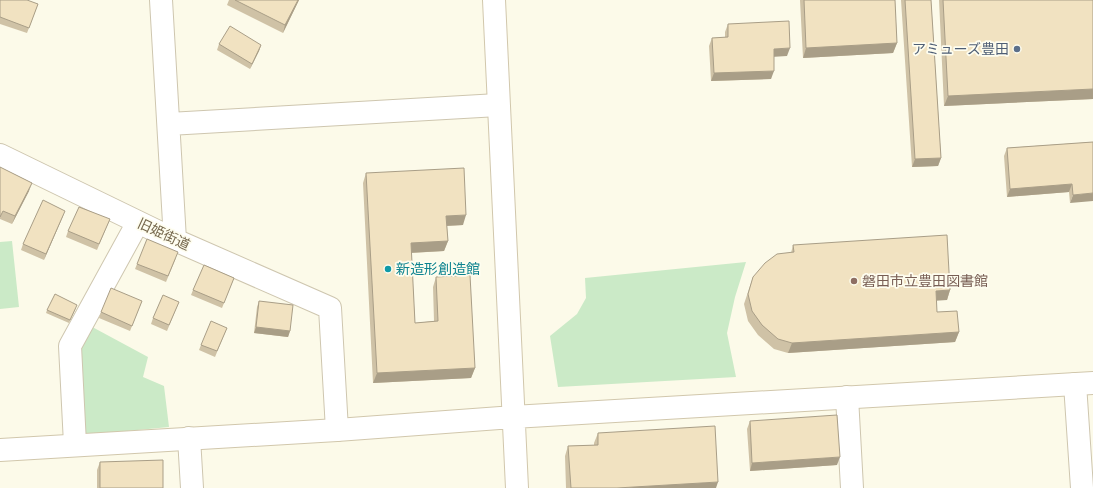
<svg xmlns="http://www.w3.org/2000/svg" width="1093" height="488" viewBox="0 0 1093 488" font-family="'Source Sans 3','Noto Sans JP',sans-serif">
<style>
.green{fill:#cbeac7}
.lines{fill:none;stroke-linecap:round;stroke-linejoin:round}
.street-casing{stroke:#cec6af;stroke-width:24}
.secondary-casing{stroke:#d1c7ac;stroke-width:24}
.street{stroke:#fff;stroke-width:22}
.secondary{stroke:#fff;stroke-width:22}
.wall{fill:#cfc2a6}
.shaded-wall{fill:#a99e87}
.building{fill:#f1e2c1;stroke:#a99e87}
.service-dot{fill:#5c6f8a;stroke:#fefdef;stroke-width:1.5}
.culture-dot{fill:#0f9aa8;stroke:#fefdef;stroke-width:1.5}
.education-dot{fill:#8d6e63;stroke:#fefdef;stroke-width:1.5}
.labels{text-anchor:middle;stroke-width:3.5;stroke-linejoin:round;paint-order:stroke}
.service-label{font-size:14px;fill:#4e5e75;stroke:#fefdef;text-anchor:end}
.street-label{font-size:14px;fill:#76684d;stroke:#fefdef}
.culture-label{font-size:14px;fill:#0d838f;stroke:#fefdef;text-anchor:start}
.education-label{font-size:14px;fill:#785e54;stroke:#fefdef;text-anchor:start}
</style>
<rect width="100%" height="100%" fill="#fcfae9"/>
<!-- green -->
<path class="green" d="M12,241L19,307L0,309V242Z
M746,262L735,297L727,333L736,377L558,387L550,336L577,314L586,298L585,278Z
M83,322L148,357L143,377L164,386L169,427L75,436L70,346Z"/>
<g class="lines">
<defs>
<path id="street" d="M161,0L175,240
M169,124L498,105
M0,155L175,240L330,308L337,430
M1075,384L1082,488
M847,397L852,488
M189,438L192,488
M75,444L70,346L138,222"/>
<path id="secondary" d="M494,0L517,488
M0,450L337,430L513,417L1093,383"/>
</defs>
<!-- street casing -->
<use href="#street" class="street-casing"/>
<!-- secondary casing -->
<use href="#secondary" class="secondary-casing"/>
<!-- street -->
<use href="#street" class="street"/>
<!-- secondary -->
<use href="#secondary" class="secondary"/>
</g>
<!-- wall -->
<path class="wall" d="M0,0L38,4L27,33L0,24Z
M229,0H299L283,33L227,5Z
M800,0H895L897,43L893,53L803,58Z
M901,0H931L941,158L938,166L912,167Z
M939,0H1093V99L944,106Z
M728,24L787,56H774L771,79L711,81L709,46L712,38L725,37V32Z
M219,44L261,45L259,51L250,69L217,50Z
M1093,142L1070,203L1069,192L1007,197L1004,156L1007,148Z
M0,167L29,191L12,224L0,219Z
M366,173L463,225L447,226L448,241L444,251L411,253L415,323L434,321L433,287L436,277L475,368L471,378L373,383L363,183Z
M63,216L44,260L21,250L23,244Z
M110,219L97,250L66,237L68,231Z
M793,245L950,290L947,300H936L937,312L959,332L955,342L788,353L774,349L758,335L748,321L744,304L753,277L791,253Z
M176,258L166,282L135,269L137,264Z
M234,278L222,308L191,295L193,290Z
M142,301L130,331L99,318L101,312Z
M259,301L290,331L288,337L254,333L257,307Z
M179,302L167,331L151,324L153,318Z
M76,308L69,323L46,313L47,310Z
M227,328L215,357L199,350L201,345Z
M750,421L837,465L750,471L747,429Z
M598,433L716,488H566L565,456L568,446L594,445V443Z
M100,462L163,488H97V470Z"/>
<!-- shaded-wall -->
<path class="shaded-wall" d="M298,0H299L283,33L285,25Z
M897,43L893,53L803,58L806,48Z
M261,45L259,51L250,69L252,64Z
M790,48L787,56L771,57L774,49Z
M774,71L771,79L711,81L714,73Z
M1093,89V99L944,106L948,96Z
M941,158L938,166L912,167L915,159Z
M32,183L29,191L12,224L15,216Z
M1072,184L1069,192L1007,197L1010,189Z
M1093,193V201L1070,203L1073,195Z
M65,211L63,216L44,260L46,254Z
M466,215L463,225L443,226L446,216Z
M448,241L444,251L407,253L411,243Z
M950,290L947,300L932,301L936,291Z
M256,327L290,331L288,337L254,333Z
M959,332L955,342L788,353L792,343Z
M475,368L471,378L373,383L377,373Z
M840,457L837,465L750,471L752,463Z
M718,482L716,488H617Z"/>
<!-- building -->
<path class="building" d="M0,0H27L38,4L29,28L0,17Z
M235,0H298L285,25Z
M804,0H895L897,43L806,48Z
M905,0H931L941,158L915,159Z
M943,0H1093V89L948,96Z
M789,21L790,48L774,49V71L714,73L712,38L728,37V24Z
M230,26L261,45L252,64L219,44Z
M1093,142V193L1073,195L1072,184L1010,189L1007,148Z
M0,167L32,183L15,216L3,211L0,217Z
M464,168L466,215L446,216L448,241L411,243L415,323L438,321L436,277L470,275L475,368L377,373L366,173Z
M43,200L65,211L46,254L23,244Z
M79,207L110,219L99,244L68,231Z
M947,235L950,290L936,291L937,312L957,311L959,332L792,343L778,339L762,325L752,311L748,294L753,277L765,263L777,254L794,252L793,245Z
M147,239L178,252L168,276L137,264Z
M204,265L234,278L224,303L193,290Z
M111,288L142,301L132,326L101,312Z
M55,294L77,305L70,320L47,310Z
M163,295L179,302L169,325L153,318Z
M259,301L293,305L290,331L256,327Z
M211,321L227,328L217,351L201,345Z
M837,415L840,457L752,463L750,421Z
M715,426L718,482L617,488H571L568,446L598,445V433Z
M163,460V488H100V462Z"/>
<!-- markers -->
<circle class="service-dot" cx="1017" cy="49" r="4"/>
<circle class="culture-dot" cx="388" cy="269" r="4"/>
<circle class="education-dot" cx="854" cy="281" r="4"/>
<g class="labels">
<!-- service labels -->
<g class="service-label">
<text x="1009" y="54">アミューズ豊田</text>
</g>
<!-- street labels -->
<g class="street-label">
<text transform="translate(164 234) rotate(25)" y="5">旧姫街道</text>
</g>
<!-- culture labels -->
<g class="culture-label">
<text x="396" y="274">新造形創造館</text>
</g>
<!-- education labels -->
<g class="education-label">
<text x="862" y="286">磐田市立豊田図書館</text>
</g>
</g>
</svg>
